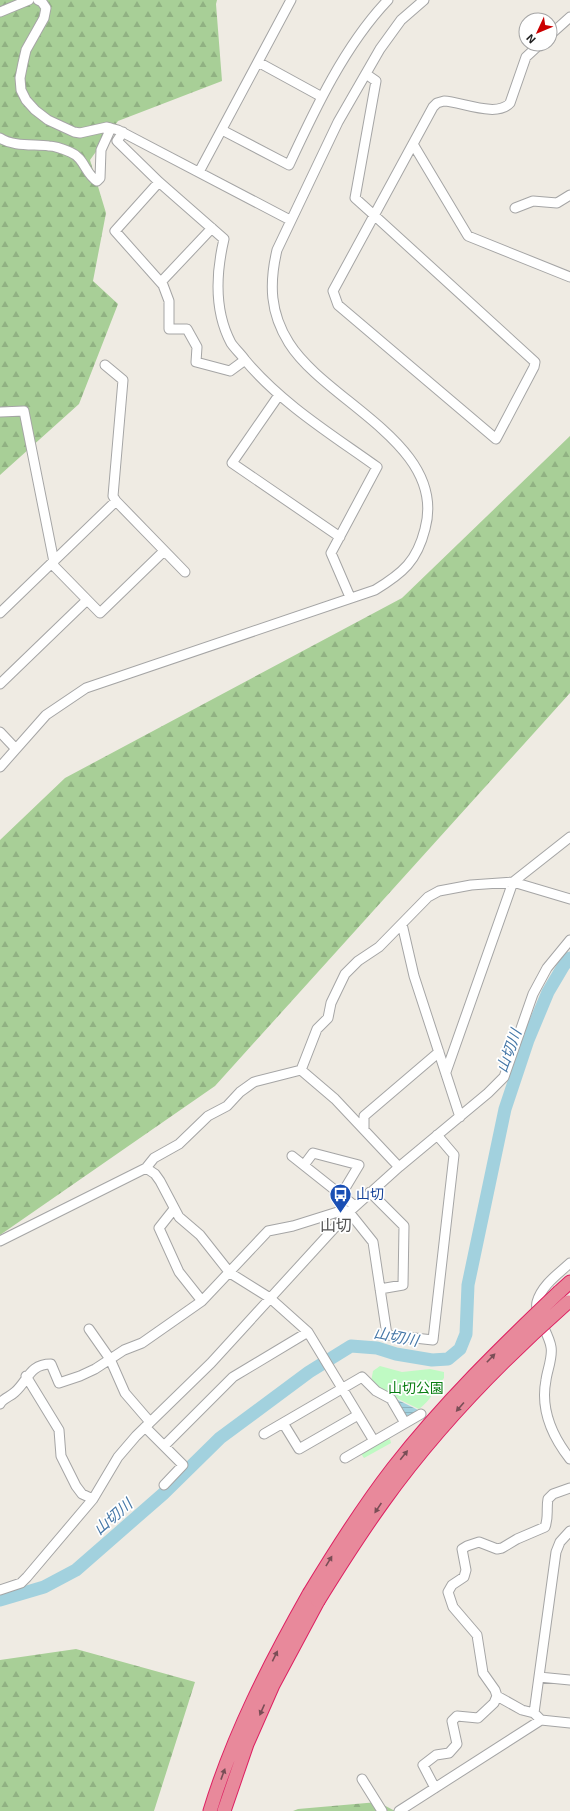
<svg xmlns="http://www.w3.org/2000/svg" width="570" height="1811" viewBox="0 0 570 1811" font-family="'Exo 2','Noto Sans JP',sans-serif">
<style>
.forest{fill:url(#forest-firs)}
.park{fill:#bffac3}
.water{fill:url(#water-rules)}
.lines{fill:none;stroke-linecap:round;stroke-linejoin:round}
.river{stroke:#a2d1de;stroke-width:13}
.minor-casing{stroke:#a5a5a5;stroke-width:11}
.highway-casing{stroke:#dd2062;stroke-width:15}
.minor{stroke:#fff;stroke-width:9}
.highway{stroke:#e8899b;stroke-width:13}
.highway-bridge-casing{stroke:#dd2062;stroke-width:15;stroke-linecap:butt}
.highway-bridge{stroke:#e8899b;stroke-width:13}
.oneway{fill:#794e56}
.labels{text-anchor:middle;stroke-width:3.5;stroke-linejoin:round;paint-order:stroke}
.transit-label{font-size:14px;fill:#164399;stroke:#fff;text-anchor:start}
.park-label{font-size:14px;fill:#097e12;stroke:#fff}
.water-label{font-size:15px;font-style:italic;fill:#4577a7;stroke:#fff}
.quarter-label{font-size:16px;fill:#515151;stroke:#fff}
</style>
<defs>
<pattern id="forest-firs" width="22" height="20" patternUnits="userSpaceOnUse"><rect width="22" height="20" fill="#a8cf97"/><path d="M5 1l3.5 6h-7zM16 11l3.5 6h-7z" fill="#90b182"/></pattern>
<pattern id="water-rules" width="6" height="5" patternUnits="userSpaceOnUse"><rect width="6" height="5" fill="#a2d1de"/><path d="M0 2.5h6" fill="none" stroke="#8bb3be"/></pattern>
</defs>
<rect width="100%" height="100%" fill="#efebe3"/>
<!-- forest -->
<path class="forest" d="M0,0H217L216,4L222,81L118,121L90,160L106,213L93,281L118,304L79,404L0,475Z
M570,436V693L215,1086L0,1235V840L65,778L402,598Z
M76,1649L195,1682L154,1811H0V1660Z
M378,1802L395,1811H293L298,1809Z"/>
<!-- park -->
<path class="park" d="M380,1366L402,1372L430,1369L444,1372V1378C435,1389 431,1400 419,1409L382,1391L371,1382L373,1371Z
M390,1439L391,1443L364,1458L360,1452L371,1446Z"/>
<!-- water -->
<path class="water" d="M394,1398L420,1411L409,1418L404,1417Z"/>
<g class="lines">
<!-- river -->
<path class="river" d="M0,1600L44,1587L76,1570L163,1494L220,1438L309,1372L351,1346L377,1348L396,1354L432,1360L448,1359L460,1349L466,1334L468,1285L505,1109L528,1040L548,992L564,965L570,958"/>
<defs>
<path id="minor" d="M38,0L42,2L46,8L44,18L26,50L23,63L20,78L21,90L26,100L35,110L48,120L74,132L80,133L107,127L118,130L290,220
M0,12L29,0
M550,35L570,17
M258,62L322,97
M366,74L376,81L355,198L375,216L535,362L534,367L496,439L338,305L333,291L433,107L437,103L444,101C462,102 497,118 510,103L526,57L540,44
M222,130L289,165C315,109 345,45 388,0
M123,132L117,141L159,182L224,239C216,273 214,311 231,343C235,349 241,354 245,360C282,404 331,434 377,467L331,553L350,597
M0,138C14,147 33,144 49,146C55,146 63,149 70,152C85,158 85,174 97,181L100,178L101,150L111,128
M413,144L468,236L570,277
M199,172L291,0
M159,182L115,231L163,285L169,301V329H187L197,347L196,362L230,371L245,360
M515,208L533,201L557,203L570,195
M161,282L212,228
M105,365L123,380L113,496L116,501L185,572
M279,395L232,463L340,537
M0,412L24,411L54,562
M52,564L100,613L164,551
M0,613L116,501
M0,684L87,600
M0,732L16,749
M0,767L46,715L86,688L375,590C403,573 417,561 425,529C448,445 326,402 289,343C270,313 269,284 277,250L338,122L380,49L401,20L424,0
M402,924L414,976L460,1117
M301,1070L317,1029L328,1018L331,1003L345,974L358,961L379,947L428,897L439,891L471,885L513,882L570,899
M301,1070L335,1099L399,1167
M446,1072L513,882L570,837
M364,1129V1116L439,1052
M292,1156L355,1206
M304,1165L313,1153L359,1165L341,1195
M146,1168L155,1174L160,1181L179,1217L200,1235L230,1273L270,1298L308,1332L374,1441
M370,1192L404,1226L403,1285L380,1289
M174,1209L159,1228L179,1272L202,1301
M0,1241L146,1168L154,1158L179,1144L208,1116L227,1106L240,1092L254,1082L301,1070
M570,1263C558,1274 542,1285 537,1302C534,1315 549,1333 551,1347C553,1357 547,1371 546,1380C540,1410 552,1436 570,1459
M89,1329L110,1359L125,1393L150,1422
M26,1376L59,1430L61,1456L76,1486L82,1494L93,1499
M0,1404C3,1398 10,1397 15,1392C28,1381 29,1364 51,1364L59,1383L80,1376L95,1369L124,1350L142,1343L202,1301L268,1231L293,1226L344,1210L349,1212L373,1242L387,1335L433,1340L454,1155L437,1135
M283,1423L299,1449L358,1415
M145,1427L183,1465L164,1485
M264,1434L362,1377L376,1391L391,1399L405,1423
M164,1446L233,1377L308,1332
M345,1458L421,1414
M0,1590L21,1583L27,1577L93,1499L118,1457L136,1436L211,1363L349,1212L399,1167L488,1093L504,1077L533,994L547,968L570,940
M539,1677L570,1680
M497,1696L522,1710L534,1713
M541,1720L534,1713L556,1552L560,1542L570,1531
M362,1779L382,1811
M435,1788L423,1765L436,1755L449,1753L457,1744L452,1721L457,1716L478,1718L494,1703L497,1696L495,1690L483,1673L477,1635L453,1607L448,1592L452,1585L464,1577L466,1570L462,1549L467,1546L479,1542L497,1549L502,1548L517,1539L545,1527C549,1517 546,1509 548,1499L553,1494L570,1488
M399,1811L541,1720L570,1723"/>
<path id="highway" d="M559,1292L570,1282
M210,1811C233,1735 270,1663 309,1594
M224,1811L247,1744L273,1685L318,1601"/>
</defs>
<!-- minor casing -->
<use href="#minor" class="minor-casing"/>
<!-- highway casing -->
<use href="#highway" class="highway-casing"/>
<!-- minor -->
<use href="#minor" class="minor"/>
<!-- highway -->
<use href="#highway" class="highway"/>
<defs>
<path id="highway-bridge" d="M309,1594C335,1551 362,1508 393,1468C443,1404 500,1348 559,1292
M318,1601C339,1567 360,1534 383,1502C436,1428 500,1362 568,1302"/>
</defs>
<!-- highway-bridge casing -->
<use href="#highway-bridge" class="highway-bridge-casing"/>
<!-- highway-bridge -->
<use href="#highway-bridge" class="highway-bridge"/>
</g>
<!-- one-way arrows -->
<defs><path id="oneway-solid" d="M-6-.8H1V-3.2L6.5 0L1 3.2V.8H-6Z"/></defs>
<g class="oneway">
<use href="#oneway-solid" transform="translate(491 1358) rotate(-46)"/>
<use href="#oneway-solid" transform="translate(460 1407) rotate(131)"/>
<use href="#oneway-solid" transform="translate(404 1455) rotate(-51)"/>
<use href="#oneway-solid" transform="translate(378 1508) rotate(124)"/>
<use href="#oneway-solid" transform="translate(329 1561) rotate(-59)"/>
<use href="#oneway-solid" transform="translate(275 1656) rotate(-64)"/>
<use href="#oneway-solid" transform="translate(262 1710) rotate(114)"/>
<use href="#oneway-solid" transform="translate(223 1774) rotate(-70)"/>
</g>
<!-- icons -->
<defs>
<symbol id="bus-pin" viewBox="-11 -11 22 30"><path d="M0 17L-7.5 6A9.5 9.5 0 1 1 7.5 6Z" fill="#1a4fb4" stroke="#fff"/><path d="M-5-6H5V4H4V6H2V4H-2V6H-4V4H-5ZM-3.5-4V0h7V-4ZM-3.5 1.2v1.5H-2V1.2ZM2 1.2v1.5H3.5V1.2Z" fill="#fff"/></symbol>
</defs>
<g fill-rule="evenodd">
<use href="#bus-pin" x="328" y="1182" width="25" height="34"/>
</g>
<g class="labels">
<!-- transit labels -->
<g class="transit-label">
<text x="356" y="1199">山切</text>
</g>
<!-- park labels -->
<g class="park-label">
<text x="416" y="1393">山切公園</text>
</g>
<!-- water labels -->
<g class="water-label">
<text transform="translate(509 1051) rotate(-70)" y="5">山切川</text>
<text transform="translate(396 1337) rotate(11)" y="5">山切川</text>
<text transform="translate(113 1517) rotate(-41)" y="5">山切川</text>
</g>
<!-- quarter labels -->
<g class="quarter-label">
<text x="336" y="1231">山切</text>
</g>
</g>
<!-- north arrow -->
<g transform="translate(538 32) rotate(226)"><circle r="19" fill="#ffffff" stroke="#a5a5a5"/>
<path d="M0-3L7 15L0 10L-7 15Z" fill="#cb0001"/>
<text y="-6" font-size="11" font-weight="bold" text-anchor="middle" fill="#1e1e1e">N</text>
</g>
</svg>
